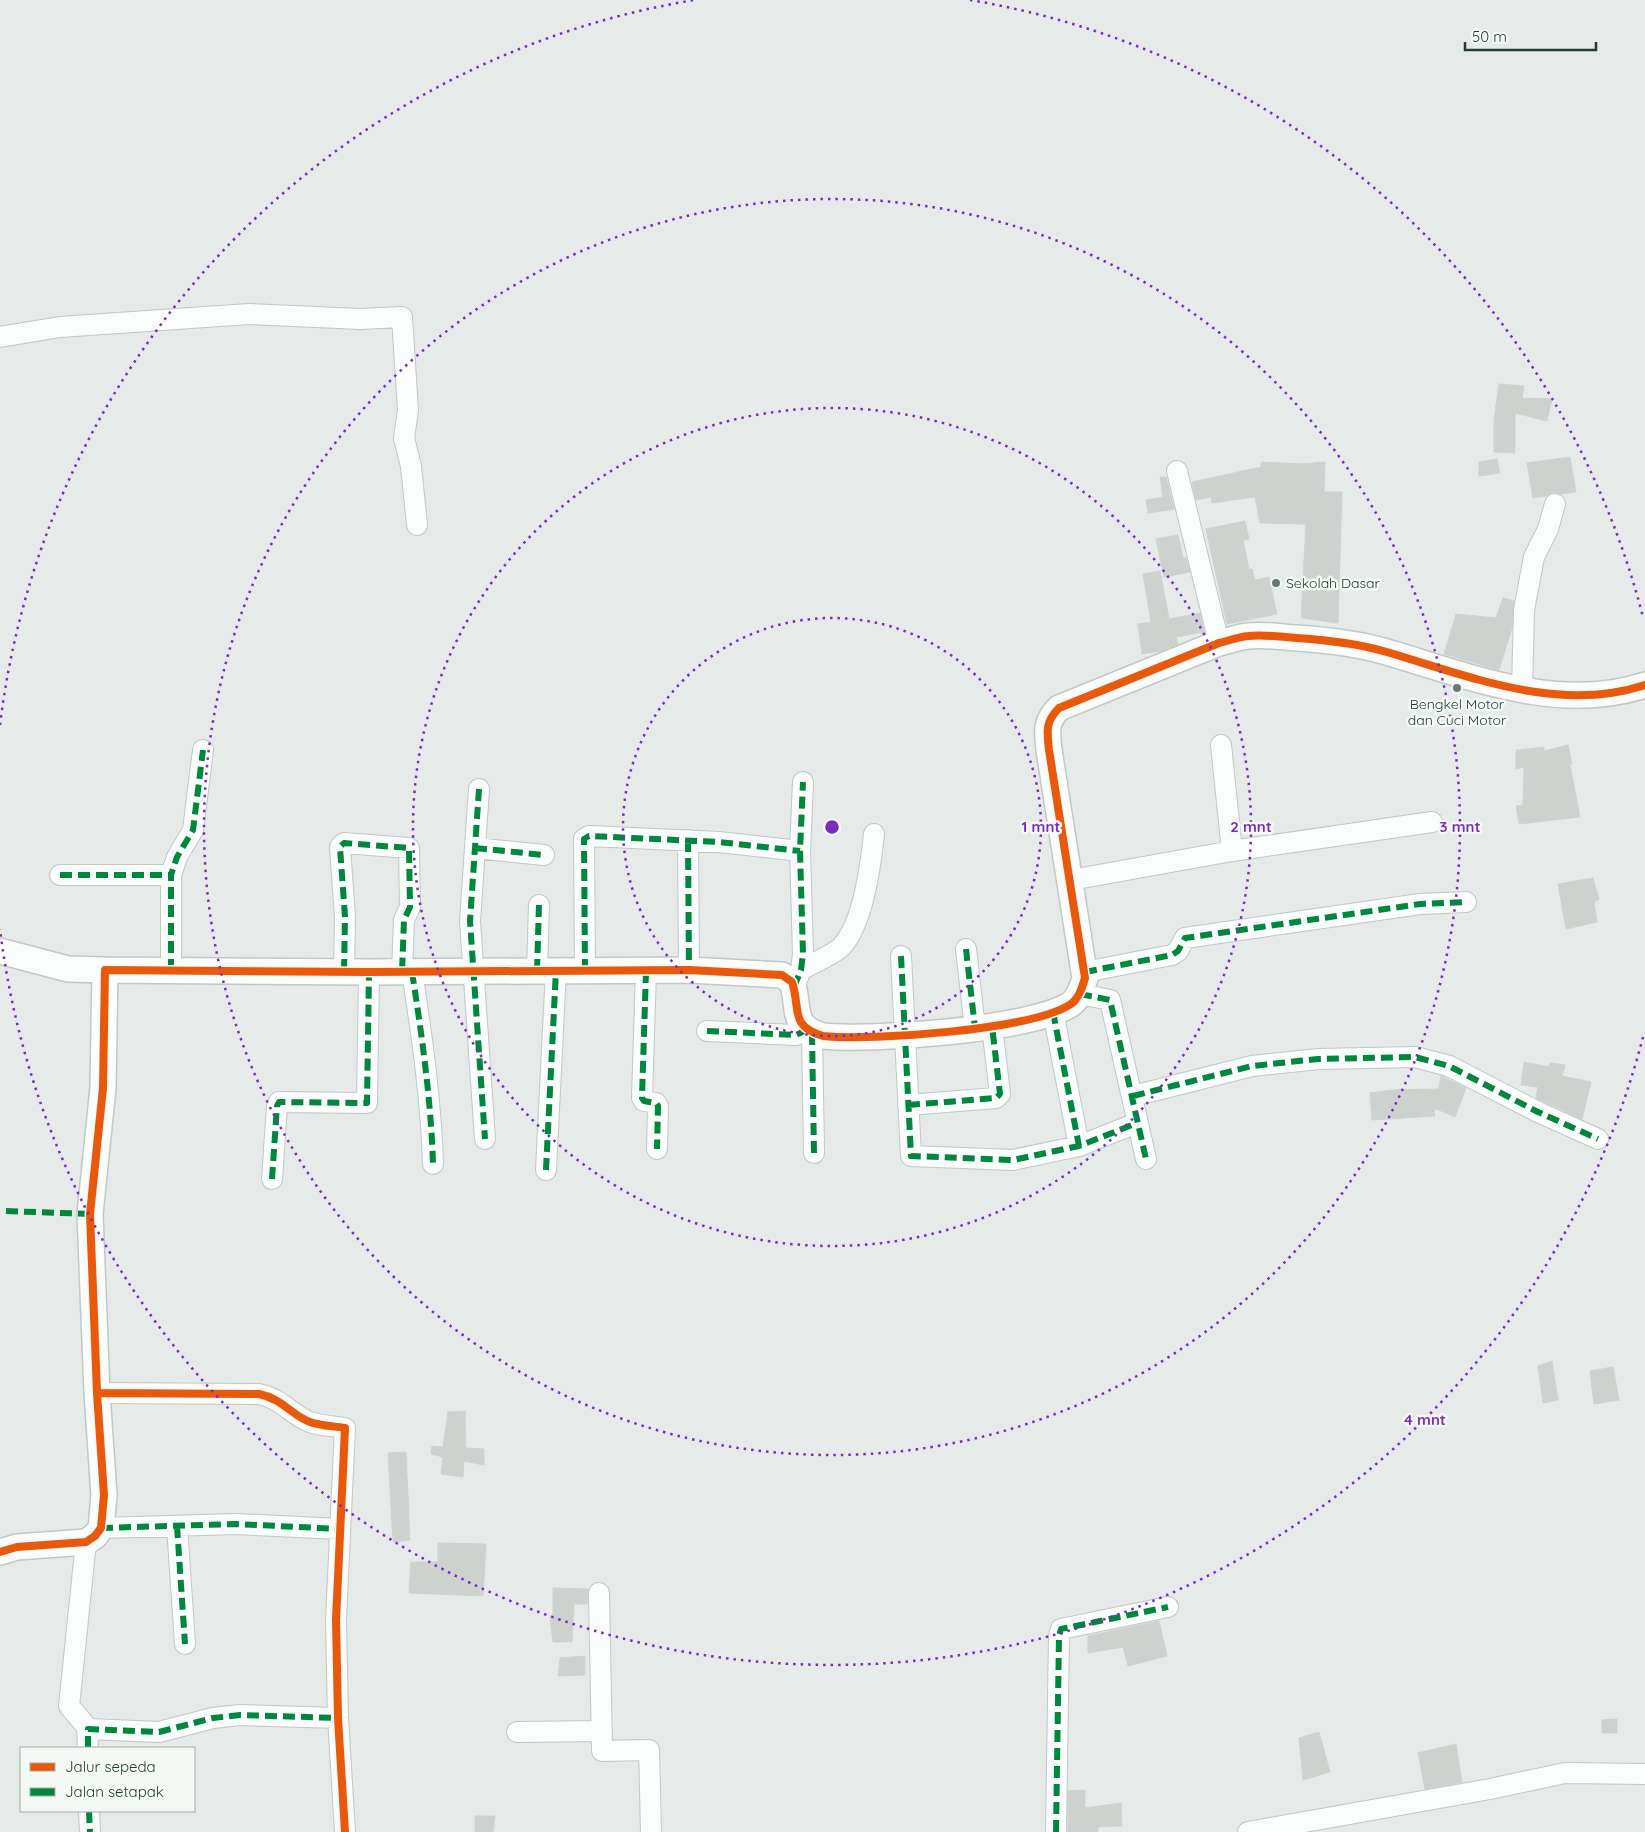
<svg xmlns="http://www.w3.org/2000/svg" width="1645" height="1832" viewBox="0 0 1645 1832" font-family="Quicksand,sans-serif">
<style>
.building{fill:#cdd2cf;stroke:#cfd3d1}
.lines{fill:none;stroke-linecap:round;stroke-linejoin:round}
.minor-casing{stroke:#c3c7c5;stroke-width:22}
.tertiary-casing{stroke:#c3c7c5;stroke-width:28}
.minor{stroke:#fbfcfc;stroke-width:20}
.tertiary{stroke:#fbfcfc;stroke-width:25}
.quiet{stroke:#00873e;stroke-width:6;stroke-dasharray:12 6;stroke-linecap:butt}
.cycleway-casing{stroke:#f5f9f6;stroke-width:11}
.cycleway{stroke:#e8590c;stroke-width:8}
.ring{fill:none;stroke:#7b2cbf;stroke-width:2.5;stroke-dasharray:2.5 5}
.poi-dot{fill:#697972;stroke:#f5f9f6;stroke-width:2}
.labels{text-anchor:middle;stroke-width:5;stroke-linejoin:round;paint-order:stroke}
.poi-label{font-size:14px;fill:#253c32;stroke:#f5f9f6;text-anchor:start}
.centre{fill:#7b2cbf;stroke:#f5f9f6;stroke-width:2.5}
.ring-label{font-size:15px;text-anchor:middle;font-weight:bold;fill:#7b2cbf;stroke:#f5f9f6;stroke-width:5;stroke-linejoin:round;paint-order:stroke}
</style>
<rect width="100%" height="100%" fill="#e6eae8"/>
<!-- building -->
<path class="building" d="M1499,384L1524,386L1522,398L1552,399L1547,421L1515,413V453L1494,452V419Z
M1570,457L1576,492L1561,494L1553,492L1546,496L1533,498L1527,463Z
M1497,459L1500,473L1479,476V462Z
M1261,462L1302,464L1325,462L1324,492H1342L1338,623L1301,618L1306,524L1260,523L1255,497L1212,503L1211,497L1196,500L1192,482L1261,467Z
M1160,477H1166L1174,509L1148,513L1146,500L1163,497Z
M1245,521L1249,539L1243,540L1249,570L1252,569L1255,580L1269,577L1277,614L1227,624L1206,529Z
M1178,535L1183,558H1186L1190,572L1164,577L1156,539Z
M1160,571L1169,619L1200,613L1204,632L1176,637L1178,644L1161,651L1142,654L1138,624L1151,622L1143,574Z
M1503,598L1514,601L1512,628L1499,670L1444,654L1456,614L1496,618Z
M1568,745L1572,764L1570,765L1580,817L1519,824L1516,806L1523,805L1524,767L1516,769V750L1544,747V751Z
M1593,878L1599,899L1594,902L1597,922L1566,929L1558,884Z
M1524,1062L1549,1067L1550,1063L1565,1065L1562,1076L1591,1082L1582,1119L1536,1098L1538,1087L1521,1085Z
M1441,1076L1466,1088L1455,1117L1434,1108L1435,1116L1372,1120L1370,1093L1392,1090L1439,1089Z
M1552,1361L1558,1400L1543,1403L1538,1366Z
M1613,1367L1619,1400L1594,1404L1590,1371Z
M465,1411L466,1448L484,1449V1465L464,1461L463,1477L441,1474L443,1457L431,1454L432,1446L443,1447L448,1412Z
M406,1452L410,1540L393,1542L388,1453Z
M438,1543L486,1544L483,1596L409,1593L411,1562H438Z
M553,1588L588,1589L587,1604H574L572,1642H553L550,1616L553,1615Z
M1159,1621L1167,1656L1128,1666L1123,1647L1088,1653V1636Z
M585,1656V1675L558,1676L560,1658Z
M1617,1719V1733H1602V1720Z
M1319,1732L1330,1772L1303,1780L1299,1738Z
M1456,1744L1462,1782L1425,1789L1418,1753Z
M1085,1790V1808L1121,1803L1122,1826L1098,1827V1832H1068V1791Z
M475,1816H495L493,1832H475Z"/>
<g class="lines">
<defs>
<path id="minor" d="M0,337L60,327L249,314L360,319L402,317L408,410L404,438L411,466L417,525
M1177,471L1219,643
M1522,689L1524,610L1534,557L1548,529L1555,504
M1221,745L1232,851
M479,789L470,921L485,1139
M688,840L689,970
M475,848L544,855
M60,875H171
M1071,880L1232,851L1432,822
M966,949L975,1028
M901,956L911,1156L1013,1160L1079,1146L1137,1123
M801,970C811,964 833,955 841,947C863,925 871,863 874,834
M171,971V875L177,857L193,830L203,750
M344,971L345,917L340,847L344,843L409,848L410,907L404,920L402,972
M537,971L539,905
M585,971L584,839L589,836L719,842L800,851
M646,971L642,1098L644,1101L656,1103L658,1106L657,1149
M412,972C422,1036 431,1100 433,1164
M1085,972L1172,955L1178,951L1185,938L1420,904L1466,902
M794,987L801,970L803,954L800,851L803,782
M1080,994L1110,1000L1146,1159
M1053,1012L1079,1146
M707,1031L796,1035L806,1030
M812,1033L814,1153
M1133,1096L1252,1066L1318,1059L1415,1057L1449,1066L1538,1112L1598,1139
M908,1105L996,1098L1000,1094L992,1026
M546,1170L556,970
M272,1179L277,1106L279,1102L367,1103L369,972
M97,1393L259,1394C283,1399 291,1415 310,1422C321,1426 334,1426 345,1428L336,1620L338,1718L345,1832
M177,1526L185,1644
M101,1528L236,1524L340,1529
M86,1542L69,1706L87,1727L88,1748
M599,1593L602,1751L649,1750L651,1832
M88,1729L159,1732L213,1718L240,1715L338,1718
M517,1732L602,1731
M89,1811L90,1832
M1056,1832L1059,1636L1061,1629L1168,1607
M1248,1832L1490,1789L1565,1773L1645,1774"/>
<path id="tertiary" d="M0,951L68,969L105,970
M0,1552L17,1547L86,1542L95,1536L101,1528L104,1495L97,1393L90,1214L103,1088L105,970L369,972L689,970L782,975L792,982C801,1009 789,1026 823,1036C871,1041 1032,1030 1071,1004C1079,998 1082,988 1085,978L1049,750C1047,731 1045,722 1059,708L1219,643C1228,641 1238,637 1248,636C1264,634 1281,637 1297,638C1325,640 1356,643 1383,651C1467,675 1557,714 1645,685"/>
</defs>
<!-- minor casing -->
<use href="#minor" class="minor-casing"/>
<!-- tertiary casing -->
<use href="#tertiary" class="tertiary-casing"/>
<!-- minor -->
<use href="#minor" class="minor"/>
<!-- tertiary -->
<use href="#tertiary" class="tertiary"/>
<!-- quiet -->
<path class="quiet" d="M479,789L470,921L485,1139
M688,840L689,970
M475,848L544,855
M60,875H171
M966,949L975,1028
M901,956L911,1156L1013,1160L1079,1146L1137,1123
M171,971V875L177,857L193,830L203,750
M344,971L345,917L340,847L344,843L409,848L410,907L404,920L402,972
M537,971L539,905
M585,971L584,839L589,836L719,842L800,851
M646,971L642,1098L644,1101L656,1103L658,1106L657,1149
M412,972C422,1036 431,1100 433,1164
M1085,972L1172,955L1178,951L1185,938L1420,904L1466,902
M794,987L801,970L803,954L800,851L803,782
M1080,994L1110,1000L1146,1159
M1053,1012L1079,1146
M707,1031L796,1035L806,1030
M812,1033L814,1153
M1133,1096L1252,1066L1318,1059L1415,1057L1449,1066L1538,1112L1598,1139
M908,1105L996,1098L1000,1094L992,1026
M546,1170L556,970
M272,1179L277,1106L279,1102L367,1103L369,972
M6,1211L90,1214
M177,1526L185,1644
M101,1528L236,1524L340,1529
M88,1748V1729L159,1732L213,1718L240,1715L338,1718
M89,1811L90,1832
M1056,1832L1059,1636L1061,1629L1168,1607"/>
<defs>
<path id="cycleway" d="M97,1393L259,1394C283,1399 291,1415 310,1422C321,1426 334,1426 345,1428L336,1620L338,1718L345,1832
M0,1552L17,1547L86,1542L95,1536L101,1528L104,1495L97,1393L90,1214L103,1088L105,970L369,972L689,970L782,975L792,982C801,1009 789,1026 823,1036C871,1041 1032,1030 1071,1004C1079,998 1082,988 1085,978L1049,750C1047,731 1045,722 1059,708L1219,643C1228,641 1238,637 1248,636C1264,634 1281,637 1297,638C1325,640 1356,643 1383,651C1467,675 1557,714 1645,685"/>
</defs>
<!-- cycleway casing -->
<use href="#cycleway" class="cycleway-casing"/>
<!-- cycleway -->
<use href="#cycleway" class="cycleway"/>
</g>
<!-- distance rings -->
<g class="ring">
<circle cx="832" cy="827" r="209"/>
<circle cx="832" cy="827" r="419"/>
<circle cx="832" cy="827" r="628"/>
<path d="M1643 1037A838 838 0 0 1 0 929M0 725A838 838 0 0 1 694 0M970 0A838 838 0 0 1 1643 617"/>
</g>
<!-- markers -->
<g class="poi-dot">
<circle cx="1276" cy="583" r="5"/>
<circle cx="1457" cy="688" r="5"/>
</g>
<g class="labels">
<!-- poi labels -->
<g class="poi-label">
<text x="1286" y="588">Sekolah Dasar</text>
<text x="1457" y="709" text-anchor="middle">Bengkel Motor<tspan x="1457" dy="16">dan Cuci Motor</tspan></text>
</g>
</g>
<circle cx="832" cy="827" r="8" class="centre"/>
<g class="ring-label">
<text x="1041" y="832">1 mnt</text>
<text x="1251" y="832">2 mnt</text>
<text x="1460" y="832">3 mnt</text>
<text x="1425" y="1425">4 mnt</text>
</g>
<!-- legend -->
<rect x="20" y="1747" width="175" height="65" fill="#f5f9f6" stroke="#a2ada8"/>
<rect x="30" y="1763" width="25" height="8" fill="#e8590c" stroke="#a2ada8"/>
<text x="65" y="1772" font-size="15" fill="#253c32">Jalur sepeda</text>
<rect x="30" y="1788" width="25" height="8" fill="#00873e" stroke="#a2ada8"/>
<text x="65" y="1797" font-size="15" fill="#253c32">Jalan setapak</text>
<!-- scale -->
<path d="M1465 42v8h131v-8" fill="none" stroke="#253c32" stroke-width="2.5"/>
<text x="1472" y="42" font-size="15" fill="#253c32" stroke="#f5f9f6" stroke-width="4" paint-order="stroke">50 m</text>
</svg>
